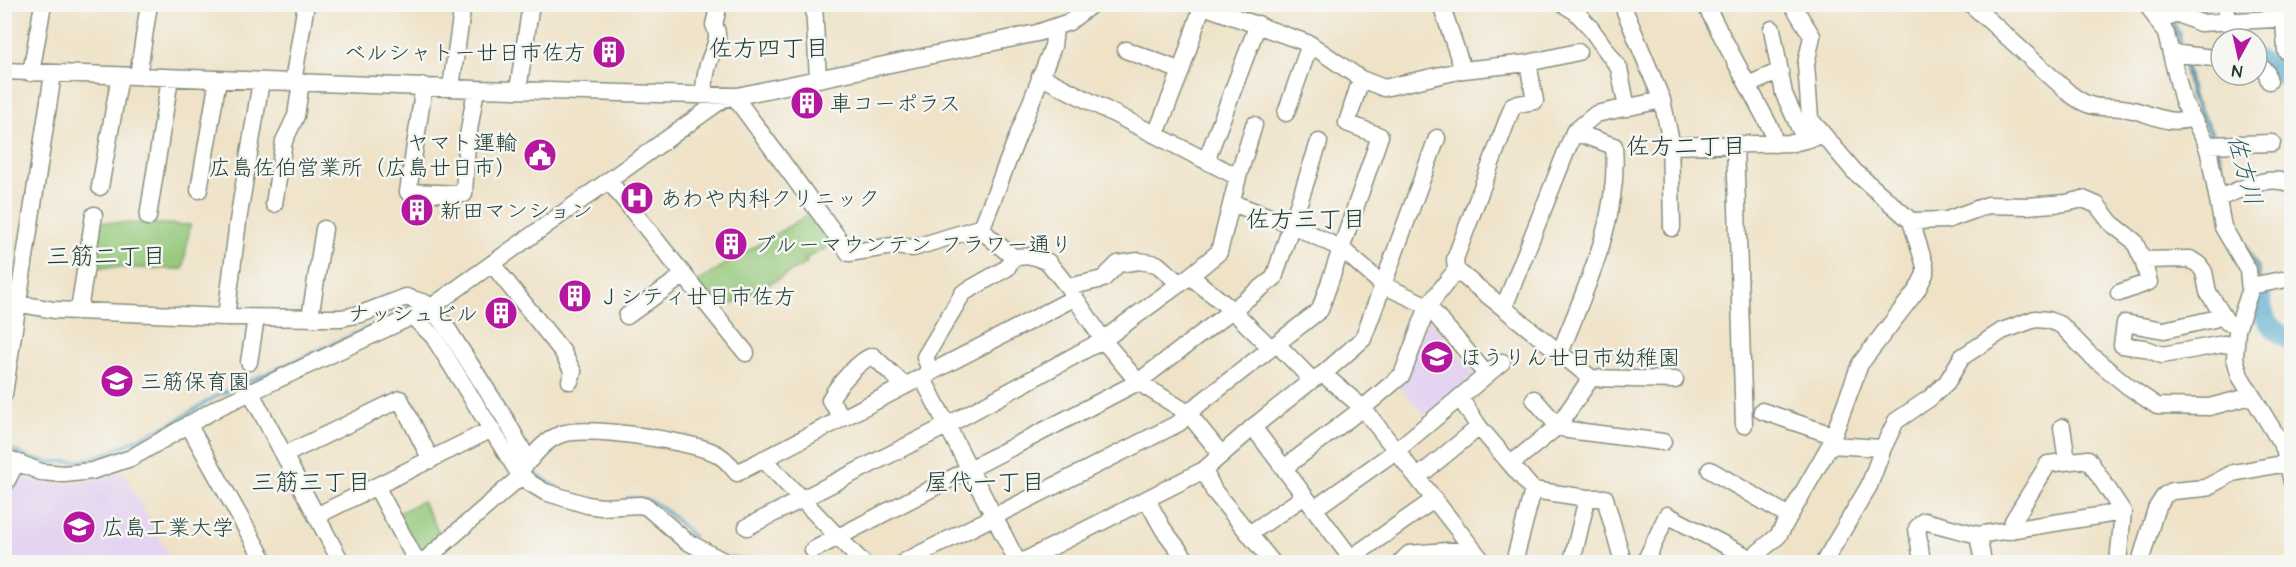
<svg xmlns="http://www.w3.org/2000/svg" width="2296" height="567" viewBox="0 0 2296 567" font-family="'Architects Daughter','Klee One',sans-serif">
<style>
.built{fill:#e4d3f1}
.green{fill:#93c778;stroke:#598256;stroke-width:1.5}
.water{fill:#4fa7cc;stroke:#377280;stroke-width:1.5}
.lines{fill:none;stroke-linecap:round;stroke-linejoin:round}
.stream{stroke:#4fa7cc;stroke-width:3}
.river{stroke:#4fa7cc;stroke-width:20}
.minor-casing{stroke:#87907e;stroke-width:19}
.minor{stroke:#fff;stroke-width:16}
.labels{text-anchor:middle;stroke-width:5;stroke-linejoin:round;paint-order:stroke}
.poi-label{font-size:22px;fill:#1f3d34;stroke:#f6f6f2;text-anchor:start}
.neighbourhood-label{font-size:24px;fill:#1f3d34;stroke:#f6f6f2}
.water-label{font-size:24px;font-style:italic;fill:#2d5d62;stroke:#f6f6f2}
</style>
<rect width="100%" height="100%" fill="#f6f6f2"/>
<filter id="ink" filterUnits="userSpaceOnUse"><feTurbulence type="fractalNoise" baseFrequency=".0167" numOctaves="2"/><feDisplacementMap in="SourceGraphic" scale="12" xChannelSelector="R" yChannelSelector="G"/><feConvolveMatrix kernelMatrix="1 2 1 2 8 2 1 2 1" color-interpolation-filters="sRGB"/></filter>
<filter id="wash" filterUnits="userSpaceOnUse"><feTurbulence type="fractalNoise" baseFrequency=".008" numOctaves="4" result="noise"/><feDisplacementMap in="SourceGraphic" scale="24" xChannelSelector="R" yChannelSelector="G"/><feGaussianBlur stdDeviation="1.35" result="paint"/><feColorMatrix in="noise" values="0 0 0 0 0 0 0 0 0 0 0 0 0 0 0 0 0 1.4 0 .05"/><feComposite in="paint" operator="in"/></filter>
<g filter="url(#wash)">
<rect width="100%" height="100%" fill="#efe2c7"/>
<!-- built -->
<path class="built" d="M1428,318L1475,375L1425,416L1398,384Z
M122,471L173,562H5L4,492L18,473L27,479L40,482L66,484L95,481Z"/>
<!-- green -->
<path class="green" d="M814,211L836,243L805,259L807,263L719,311L695,283Z
M99,222L190,225L183,269L91,267Z
M422,501L443,539L422,561L397,514Z"/>
<!-- water -->
<path class="water" d="M2160,5H2165L2180,34L2193,96L2215,136L2219,148L2235,224L2259,269L2264,309H2260L2256,270L2231,225L2216,148L2190,98L2177,35L2169,16Z"/>
<g class="lines">
<!-- stream -->
<path class="stream" d="M480,396L501,428
M4,446L33,459L51,462L82,461L110,452L176,421L216,396L408,310
M530,471L559,488
M627,498C657,495 672,517 693,536
M730,557L754,562"/>
<!-- river -->
<path class="river" d="M2257,59L2279,71L2292,83
M2261,293C2263,321 2267,327 2292,341"/>
</g>
</g>
<g filter="url(#ink)">
<g class="lines">
<defs>
<path id="minor" d="M814,4L818,79
M1198,4L1310,44L1361,79L1384,88L1463,70L1528,63L1578,52
M1441,4L1463,70
M1563,4L1576,12L1589,26L1619,68L1627,108
M1622,4L1662,100L1670,137L1672,228
M1705,4L1771,129L1775,144
M1971,4L2069,93C2097,115 2105,103 2133,110C2154,115 2170,126 2192,118
M2147,4L2166,34L2183,101L2205,140L2209,153L2223,227L2248,270L2250,291L2237,330L2235,358L2240,376L2284,448L2292,482
M2226,4L2228,22
M2283,4L2286,51
M2160,22L2176,13L2200,23L2292,18
M1055,29L1053,46L982,227L987,235L1013,257L1033,256L1048,262L1068,287L1103,340L1138,382L1188,413L1221,454
M1772,29L1784,94L1805,140
M1126,50L1181,71
M2172,53L2221,59
M1528,63L1535,101L1513,105L1455,259L1456,270L1591,378L1675,380
M2257,64L2266,71L2269,81
M4,71L476,89L734,96L849,253L893,246L913,248L982,227
M31,73L43,4
M138,76L149,4
M1040,76L1238,177
M293,82L306,4
M1748,85L1780,71
M424,86L408,192L464,194L467,142L476,89
M451,87L463,4
M518,90L531,4
M703,95C705,84 705,72 709,62C712,51 722,38 714,25L717,12
M1286,113L1310,44
M1156,134L1181,71L1202,6
M1735,144L1744,425
M2206,145L2272,143
M1669,146L1793,143L1816,137L1819,129
M1206,161L1258,24
M609,181L746,353
M100,187L120,76
M199,190L218,79
M2218,198C2242,190 2266,173 2292,184
M1232,203L1292,225L1342,249L1383,285L1428,306L1487,375
M274,204L284,141L296,116L301,82
M148,217L170,78
M1911,221L1947,220L1988,205L2027,206L2066,203L2083,199L2097,205L2111,223L2134,241L2143,260L2149,282L2119,293
M2143,260L2190,259L2199,265L2204,272L2208,292L2227,322
M493,265L562,351L573,372L570,381
M1190,276L1232,310L1271,348
M2250,286L2292,278
M1068,287L1103,279L1118,264L1139,261L1157,264L1180,284
M4,301L54,310L226,317L341,318L361,314L406,297L425,303L445,325L506,420L528,460
M1504,307L1574,132L1596,114L1662,100
M79,310L94,215
M2220,314L2214,319L2164,330L2125,323L2122,345L2144,348L2162,355L2224,344L2234,345
M627,316L684,275
M226,317L238,221L261,81
M413,317L433,336L518,472L530,483L545,492L587,505L601,507L640,505L647,507L686,541L725,562
M310,318L324,229
M1277,344L1312,380
M1560,353C1586,287 1620,218 1614,146L1574,132
M249,362L256,318
M931,373L925,357L963,293L1007,268L1013,257
M1323,374L1363,408L1483,562
M922,377L1017,561L1020,562
M250,391L341,562
M4,394L53,74
M1460,398L1479,427L1533,490L1587,498H1605L1623,562
M1534,399L1558,426L1568,430L1663,442
M1762,411L1832,435
M843,418L830,400C836,387 860,359 873,356L905,386
M188,424L265,562
M1253,427L1354,562
M2062,427L2067,461
M1830,445L1883,448
M284,455L400,399L431,460
M4,457L41,472L64,474L92,471L131,458L219,407L430,308L723,99L1037,33L1069,22L1092,4
M763,459L862,562
M1511,464L1558,426L1591,378
M1284,468L1363,408L1402,375L1428,306L1456,270
M1204,470L1214,491L1272,562
M1710,470L1789,516
M518,472C532,460 540,443 559,435C583,424 687,441 713,452C723,456 730,464 737,473L1074,298
M1418,477L1479,427
M4,486L16,463
M376,486L417,562
M1147,500L1163,529L1188,562
M1314,509L1397,450L1502,362
M316,516L492,429
M747,527L948,425L1103,340L1190,276L1219,252L1238,177L1254,125
M2010,531L2013,521L2048,464L2088,459L2123,512L2118,562
M1249,534L1305,496
M1978,535L1983,562
M813,550L1138,382L1274,278L1319,142
M1351,558L1435,499
M423,562L521,476
M904,562L1179,423L1194,408L1320,310L1380,136L1347,123L1361,79
M1022,562L1204,470L1253,427L1312,380L1323,374L1363,339L1437,138
M1401,562L1409,554L1472,549
M1514,562L1533,490
M1572,562L1587,498
M1645,562L1667,515L1750,558
M1747,562L1778,536L1830,445L1860,364L1917,290L1925,274V266L1911,221L1854,171L1810,119L1806,64L1812,36L1792,4
M1824,562L1869,486L1883,448L1896,421L1930,398L1947,382L1962,357L2002,331L2035,319L2048,320L2061,325L2089,354L2129,387L2157,406L2209,407L2252,396
M1922,562L1917,528L1924,521L1978,535L2123,512
M2140,562L2156,509L2165,495L2172,491L2205,488L2233,473L2287,463"/>
</defs>
<!-- minor casing -->
<use href="#minor" class="minor-casing"/>
<!-- minor -->
<use href="#minor" class="minor"/>
</g>
</g>
<!-- icons -->
<defs>
<symbol id="building-disc" viewBox="-11 -11 22 22"><circle r="9.5" fill="#b5179e" stroke="#f6f6f2"/><path d="M-4-6H4V6H1V3H-1V6H-4ZM-2.5-4.3h1.7v1.8h-1.7ZM.8-4.3h1.7v1.8H.8ZM-2.5-1h1.7V.8h-1.7ZM.8-1h1.7V.8H.8Z" fill="#fff"/></symbol>
<symbol id="civic-disc" viewBox="-11 -11 22 22"><circle r="9.5" fill="#b5179e" stroke="#f6f6f2"/><path d="M-.6-6.5H3V-4.5H.6V-3L4-1V1h2V6H-6V1h2V-1L-.6-3ZM-1.2 2.5V6h2.4V2.5Z" fill="#fff"/></symbol>
<symbol id="hospital-disc" viewBox="-11 -11 22 22"><circle r="9.5" fill="#b5179e" stroke="#f6f6f2"/><path d="M-5-5h3v3.5h4V-5h3V5h-3V1.5h-4V5h-3Z" fill="#fff"/></symbol>
<symbol id="school-disc" viewBox="-11 -11 22 22"><circle r="9.5" fill="#b5179e" stroke="#f6f6f2"/><path d="M0-5L7-2L0 1L-7-2ZM-4 1L0 2.5L4 1V4Q0 6-4 4Z" fill="#fff"/></symbol>
<symbol id="university-disc" viewBox="-11 -11 22 22"><circle r="9.5" fill="#b5179e" stroke="#f6f6f2"/><path d="M0-5L7-2L0 1L-7-2ZM-4 1L0 2.5L4 1V4Q0 6-4 4Z" fill="#fff"/></symbol>
</defs>
<g fill-rule="evenodd">
<use href="#building-disc" x="590" y="33" width="38" height="38"/>
<use href="#building-disc" x="788" y="84" width="38" height="38"/>
<use href="#civic-disc" x="521" y="136" width="38" height="38"/>
<use href="#hospital-disc" x="618" y="179" width="38" height="38"/>
<use href="#building-disc" x="398" y="191" width="38" height="38"/>
<use href="#building-disc" x="712" y="225" width="38" height="38"/>
<use href="#building-disc" x="556" y="277" width="38" height="38"/>
<use href="#building-disc" x="482" y="294" width="38" height="38"/>
<use href="#school-disc" x="1418" y="338" width="38" height="38"/>
<use href="#school-disc" x="98" y="362" width="38" height="38"/>
<use href="#university-disc" x="60" y="508" width="38" height="38"/>
</g>
<g class="labels">
<!-- poi labels -->
<g class="poi-label">
<text x="586" y="60" text-anchor="end">ベルシャトー廿日市佐方</text>
<text x="830" y="111">車コーポラス</text>
<text x="517" y="150" text-anchor="end">ヤマト運輸<tspan x="517" dy="25">広島佐伯営業所（広島廿日市）</tspan></text>
<text x="660" y="206">あわや内科クリニック</text>
<text x="440" y="218">新田マンション</text>
<text x="754" y="252">ブルーマウンテン フラワー通り</text>
<text x="598" y="304">Ｊシティ廿日市佐方</text>
<text x="478" y="321" text-anchor="end">ナッシュビル</text>
<text x="1460" y="365">ほうりん廿日市幼稚園</text>
<text x="140" y="389">三筋保育園</text>
<text x="102" y="535">広島工業大学</text>
</g>
<!-- neighbourhood labels -->
<g class="neighbourhood-label">
<text x="769" y="56">佐方四丁目</text>
<text x="1686" y="154">佐方二丁目</text>
<text x="1306" y="227">佐方三丁目</text>
<text x="106" y="264">三筋二丁目</text>
<text x="311" y="490">三筋三丁目</text>
<text x="985" y="490">屋代一丁目</text>
</g>
<!-- water labels -->
<g class="water-label">
<text transform="translate(2245 170) rotate(75)" y="8">佐方川</text>
</g>
</g>
<!-- margin -->
<rect width="2296" height="567" fill="none" stroke="#f6f6f2" stroke-width="24"/>
<!-- north arrow -->
<g transform="translate(2239 57) rotate(188)"><circle r="28" fill="#f6f6f2" stroke="#a0aca6" stroke-width="1.5"/>
<path d="M0-4.5L10 22L0 15L-10 22Z" fill="#b5179e"/>
<text y="-9" font-size="16" font-weight="bold" text-anchor="middle" fill="#1f3d34">N</text>
</g>
</svg>
